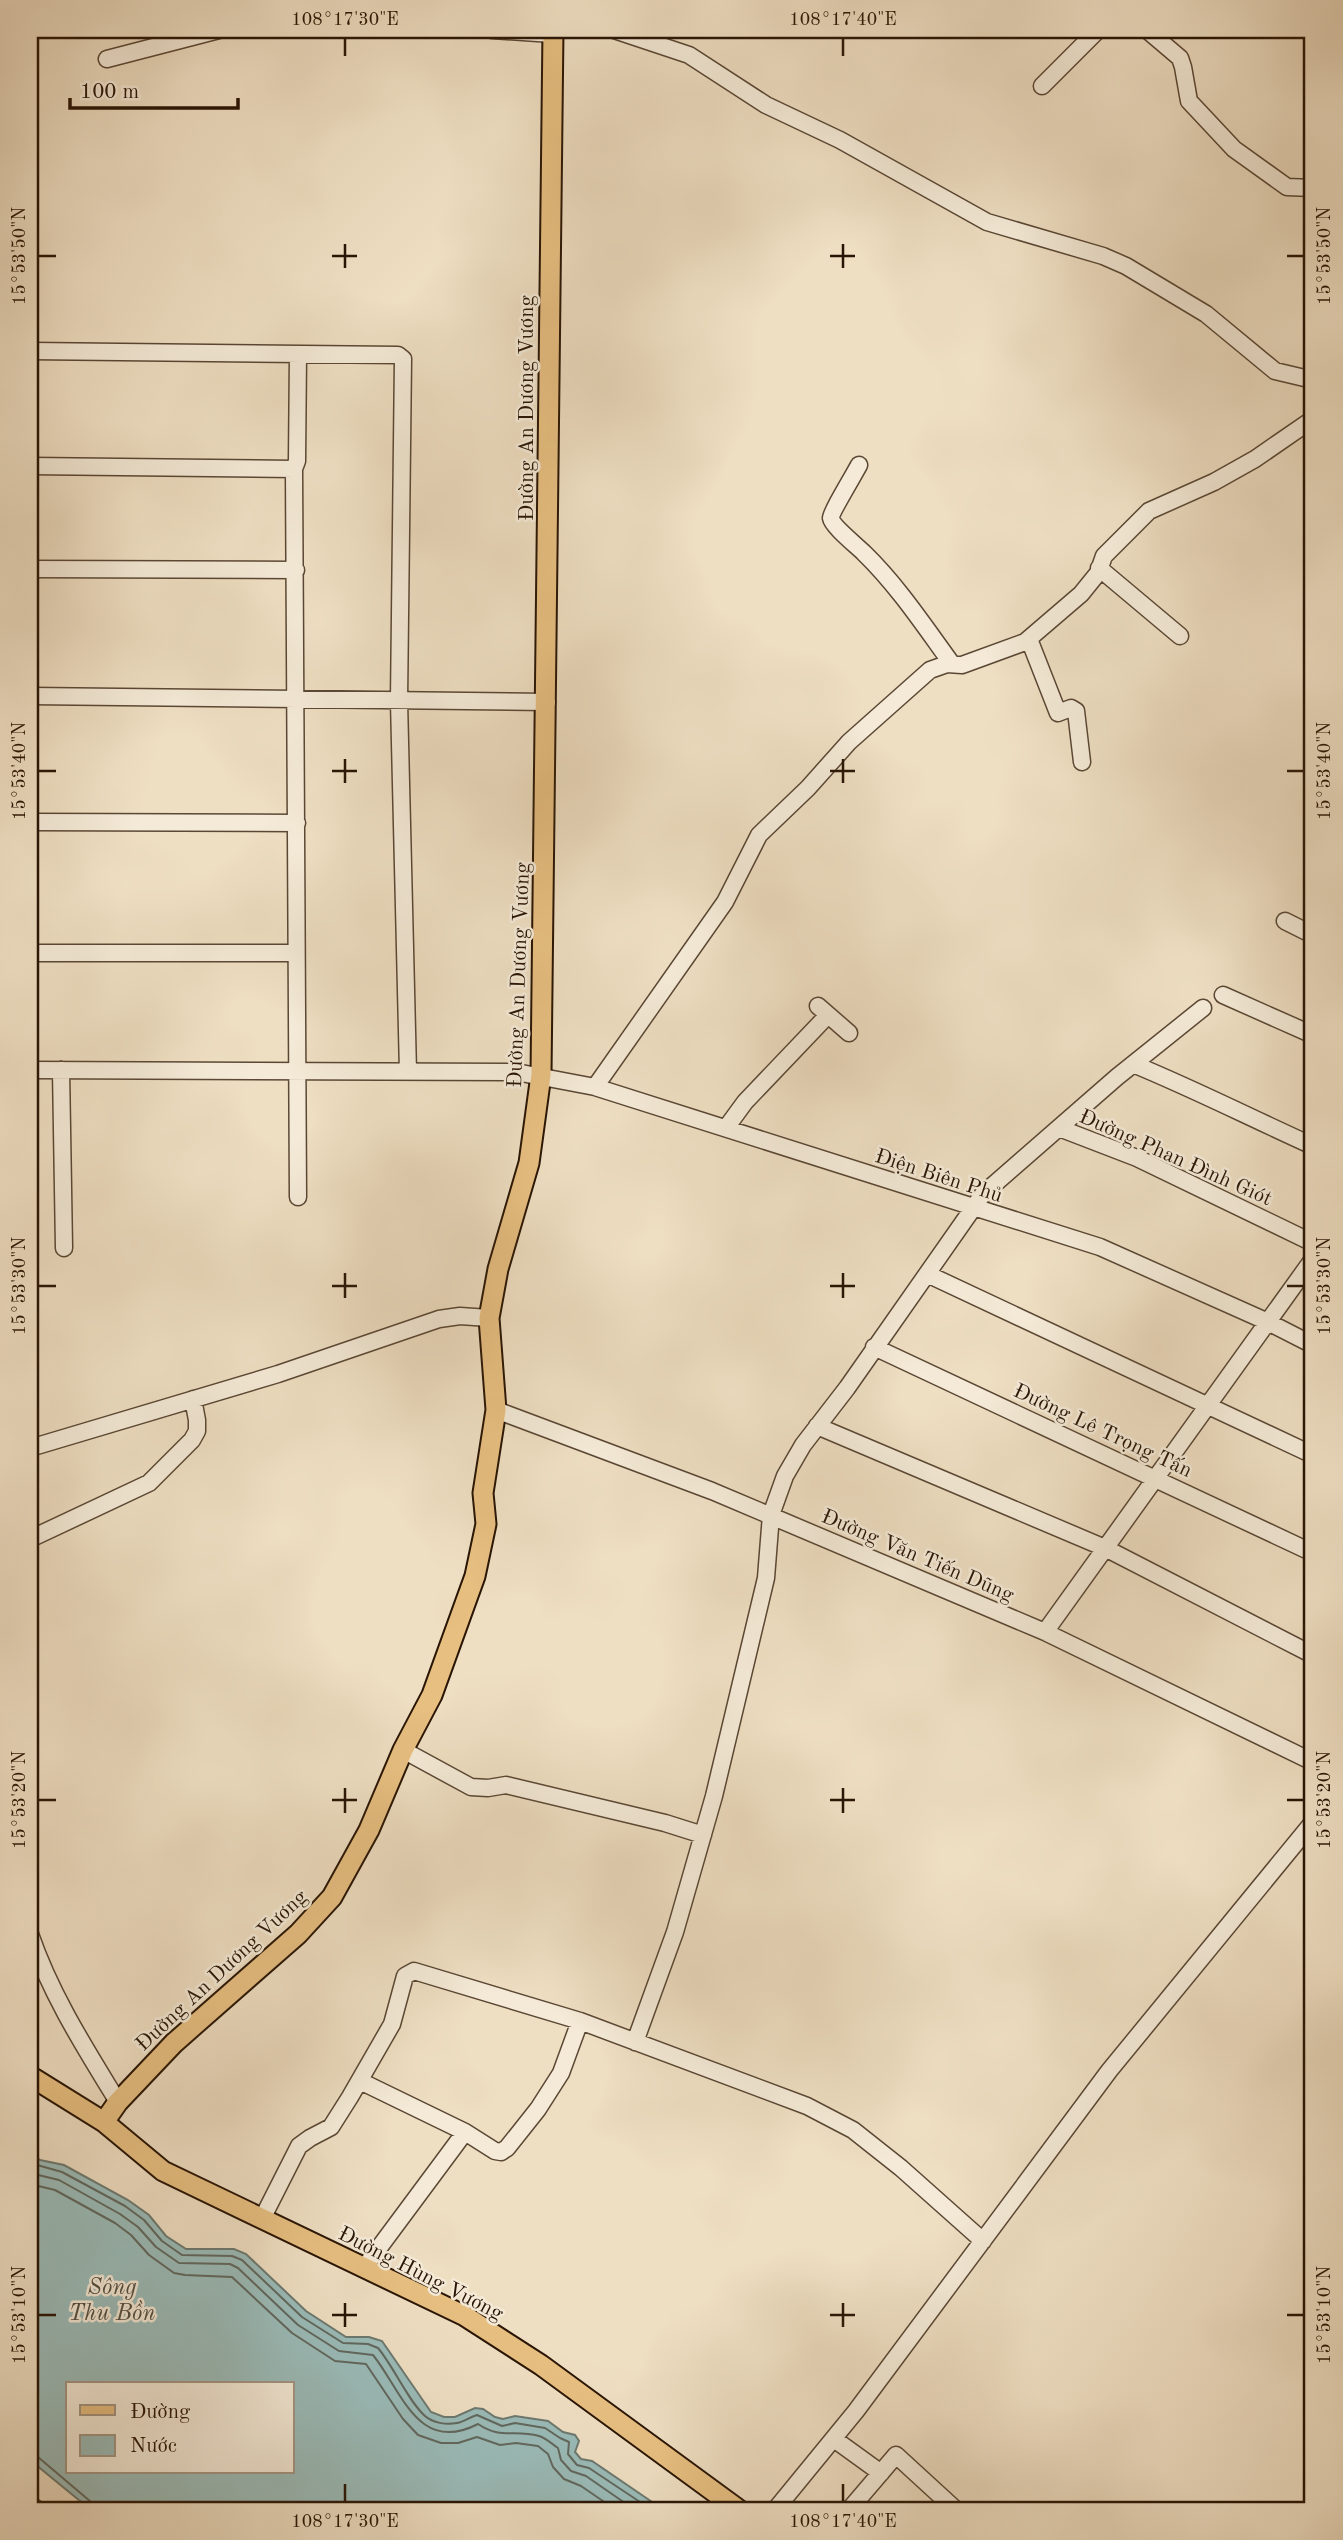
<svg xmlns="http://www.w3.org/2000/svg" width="1343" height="2540" viewBox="0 0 1343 2540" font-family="'Old Standard TT',serif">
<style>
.water{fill:#9abbb8;stroke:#6d7970;stroke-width:2;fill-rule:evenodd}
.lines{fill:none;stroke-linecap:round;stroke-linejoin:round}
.shore{stroke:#62685e;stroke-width:2}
.minor-casing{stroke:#5a4734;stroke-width:19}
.major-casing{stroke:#291505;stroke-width:23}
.minor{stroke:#f4ead7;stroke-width:16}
.major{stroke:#e7bf81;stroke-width:19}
.ticks{fill:none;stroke:#291505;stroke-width:2.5}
.labels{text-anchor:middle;stroke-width:5;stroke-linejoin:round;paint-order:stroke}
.street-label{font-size:21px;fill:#291505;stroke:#f4ead7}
.water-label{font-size:23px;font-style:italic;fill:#514f44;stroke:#f4ead7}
.neatline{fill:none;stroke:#291505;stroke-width:2.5}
.ticks-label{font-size:18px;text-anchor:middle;fill:#291505}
</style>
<rect width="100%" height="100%" fill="#eedec2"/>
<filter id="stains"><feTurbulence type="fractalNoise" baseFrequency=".00286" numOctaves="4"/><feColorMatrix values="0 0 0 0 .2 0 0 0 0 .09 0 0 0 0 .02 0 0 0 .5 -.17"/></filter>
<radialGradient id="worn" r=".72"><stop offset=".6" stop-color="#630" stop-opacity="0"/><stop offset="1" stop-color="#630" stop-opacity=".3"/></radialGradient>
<!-- water -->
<path class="water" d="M30,2155L40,2160L64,2165L128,2200L149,2215L166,2236L186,2249H234L246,2254L306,2311L346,2337H369L382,2341L431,2412L444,2417H455L475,2408L483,2409L495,2417L503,2419L515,2416L548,2421L563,2432L575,2435L579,2441L575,2452L581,2459L592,2461L655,2504L661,2510H91L30,2460ZM68,2384H292V2472H68Z"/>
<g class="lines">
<!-- shore -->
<path class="shore" d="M30,2163L62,2172L125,2206L144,2220L162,2241L182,2255L232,2256L242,2260L302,2317L343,2343L368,2344L378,2348C394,2367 408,2401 425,2416C433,2423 446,2425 457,2423C465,2422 469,2417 477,2415L502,2426L515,2423L545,2428L560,2438L569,2442L568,2454L577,2465L589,2468L652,2510
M30,2173L59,2180L120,2214L138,2227L156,2247L179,2263L230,2264L238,2268L298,2325L339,2351L373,2355C402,2391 418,2455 478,2424C502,2440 513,2429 539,2436C546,2438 552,2444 558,2448L561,2460L571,2471L586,2476L635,2510
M30,2184L55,2190L115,2223L131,2235L149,2255L174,2273L185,2275L232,2277L292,2333L335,2361L366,2364L403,2419L418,2435L441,2443H458L477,2437L500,2445L516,2443L538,2446L548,2454L553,2467L564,2479L581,2486L616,2510
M30,2455L38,2457L91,2502L94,2510"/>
<defs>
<path id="minor" d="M492,30L552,34
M614,30L689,55L766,105L840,140L987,222L1103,256L1126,266L1206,314L1275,371L1313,380
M1147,30L1180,58L1183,67L1189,101L1234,149L1287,187L1313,188
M107,59L219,30
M1042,86L1098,30
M30,351L398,355L403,359L399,701L408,1072
M298,354L297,461L294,469L298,1197
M859,465C855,473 831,512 831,518C832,526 857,546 864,553C898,586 925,627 952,664
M30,466L294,469
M1099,568L1180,636
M30,569L296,570
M1029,639L1058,713L1071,708L1076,711L1082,762
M30,696L547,702
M30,822L297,823
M1285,921L1313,935
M38,953H295
M1223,995L1313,1035
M818,1006L849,1033
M1133,1064C1194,1089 1253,1119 1313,1146
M30,1070L516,1072L595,1087L1100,1247L1268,1322L1313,1345
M61,1070L64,1248
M595,1087L725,902L759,835L808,788L849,742L930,670L947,664L962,665L1025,642L1081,594L1098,573L1104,556L1149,511L1214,482L1255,459L1313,419
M726,1128L745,1102L828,1015
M1059,1128L1137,1158L1313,1243
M927,1274L1313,1455
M874,1347L1313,1553
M496,1410L712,1491L1045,1632L1313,1762
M817,1426L1105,1548L1313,1655
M30,1448L278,1374L439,1319L460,1316L489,1318
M30,1539L149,1483L192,1440L197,1431V1420L193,1399
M1045,1632L1313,1259
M403,1750L471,1787L488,1788L506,1785L665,1823L703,1835
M30,1934C51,1995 85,2048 118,2102
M635,2042L675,1932L714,1796L766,1578L771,1515L785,1476L803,1445L847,1388L983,1194L1117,1077L1203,1008
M360,2081L465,2132L495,2151L501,2152L507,2148L538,2109L561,2073L580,2021
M262,2219L299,2146L310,2138L331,2127L350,2097L392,2024L405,1976L414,1971L580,2021L807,2106L853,2130L901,2168L983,2241
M364,2268L465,2132
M834,2439L881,2473
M30,2504L38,2510
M775,2510L856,2411L1109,2071L1313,1822
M849,2510L896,2455L956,2510"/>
<path id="major" d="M30,2076L104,2122L163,2171L465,2316L541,2365L739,2510
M104,2122L118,2102L174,2043L298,1934L332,1897L369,1830L403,1750L432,1695L475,1576L486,1524L483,1493L496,1410L489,1318L498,1269L529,1163L541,1075L553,30"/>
</defs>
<!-- minor casing -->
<use href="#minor" class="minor-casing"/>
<!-- major casing -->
<use href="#major" class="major-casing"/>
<!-- minor -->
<use href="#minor" class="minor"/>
<!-- major -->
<use href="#major" class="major"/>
</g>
<!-- ticks -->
<path class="ticks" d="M345,38V56M843,38V56M345,244V268M843,244V268M38,256H56M332,256H357M830,256H855M1287,256H1304M345,759V783M843,759V783M38,771H56M332,771H357M830,771H855M1287,771H1304M345,1273V1298M843,1273V1298M38,1286H56M332,1286H357M830,1286H855M1287,1286H1304M345,1788V1813M843,1788V1813M38,1800H56M332,1800H357M830,1800H855M1287,1800H1304M345,2303V2327M843,2303V2327M38,2315H56M332,2315H357M830,2315H855M1287,2315H1304M345,2484V2502M843,2484V2502"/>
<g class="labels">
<!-- street labels -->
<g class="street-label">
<text transform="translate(526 408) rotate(-90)" y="7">Đường An Dương Vương</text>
<text transform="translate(518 975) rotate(-88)" y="7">Đường An Dương Vương</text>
<text transform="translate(1176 1157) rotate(24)" y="7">Đường Phan Đình Giót</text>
<text transform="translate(939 1175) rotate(18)" y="7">Điện Biên Phủ</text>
<text transform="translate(1103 1430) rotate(25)" y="7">Đường Lê Trọng Tấn</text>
<text transform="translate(918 1555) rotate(23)" y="7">Đường Văn Tiến Dũng</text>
<text transform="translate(221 1970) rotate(-43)" y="7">Đường An Dương Vương</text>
<text transform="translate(421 2273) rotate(27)" y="7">Đường Hùng Vương</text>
</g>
<!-- water labels -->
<g class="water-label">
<text x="112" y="2294">Sông<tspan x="112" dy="26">Thu Bồn</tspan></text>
</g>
</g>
<!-- margin -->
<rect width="1343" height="2540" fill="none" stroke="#eedec2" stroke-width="77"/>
<!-- legend -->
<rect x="66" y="2382" width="228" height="91" fill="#f4ead7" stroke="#a39583" stroke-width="2"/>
<rect x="80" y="2405" width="35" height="10" fill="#e7bf81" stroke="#a39583" stroke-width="2"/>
<text x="130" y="2418" font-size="21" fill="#291505">Đường</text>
<rect x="80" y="2435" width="35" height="21" fill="#9abbb8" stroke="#a39583" stroke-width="2"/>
<text x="130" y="2452" font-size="21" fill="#291505">Nước</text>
<!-- scale -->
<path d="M70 98v10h168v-10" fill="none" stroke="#291505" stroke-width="3.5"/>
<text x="80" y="98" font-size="21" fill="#291505" stroke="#f4ead7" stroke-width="5" paint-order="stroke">100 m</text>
<rect x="38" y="38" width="1266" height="2464" class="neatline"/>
<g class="ticks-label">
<text x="345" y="25">108°17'30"E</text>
<text x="843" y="25">108°17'40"E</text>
<text transform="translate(19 256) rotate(-90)" y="6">15°53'50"N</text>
<text transform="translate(1324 256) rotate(-90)" y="6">15°53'50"N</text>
<text transform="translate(19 771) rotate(-90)" y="6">15°53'40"N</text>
<text transform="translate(1324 771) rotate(-90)" y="6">15°53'40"N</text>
<text transform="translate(19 1286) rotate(-90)" y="6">15°53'30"N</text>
<text transform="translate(1324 1286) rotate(-90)" y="6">15°53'30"N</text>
<text transform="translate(19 1800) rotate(-90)" y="6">15°53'20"N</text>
<text transform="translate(1324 1800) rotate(-90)" y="6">15°53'20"N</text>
<text transform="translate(19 2315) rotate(-90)" y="6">15°53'10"N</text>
<text transform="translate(1324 2315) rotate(-90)" y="6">15°53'10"N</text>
<text x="345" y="2527">108°17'30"E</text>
<text x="843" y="2527">108°17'40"E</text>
</g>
<rect width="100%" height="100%" filter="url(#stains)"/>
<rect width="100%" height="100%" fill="url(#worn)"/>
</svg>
